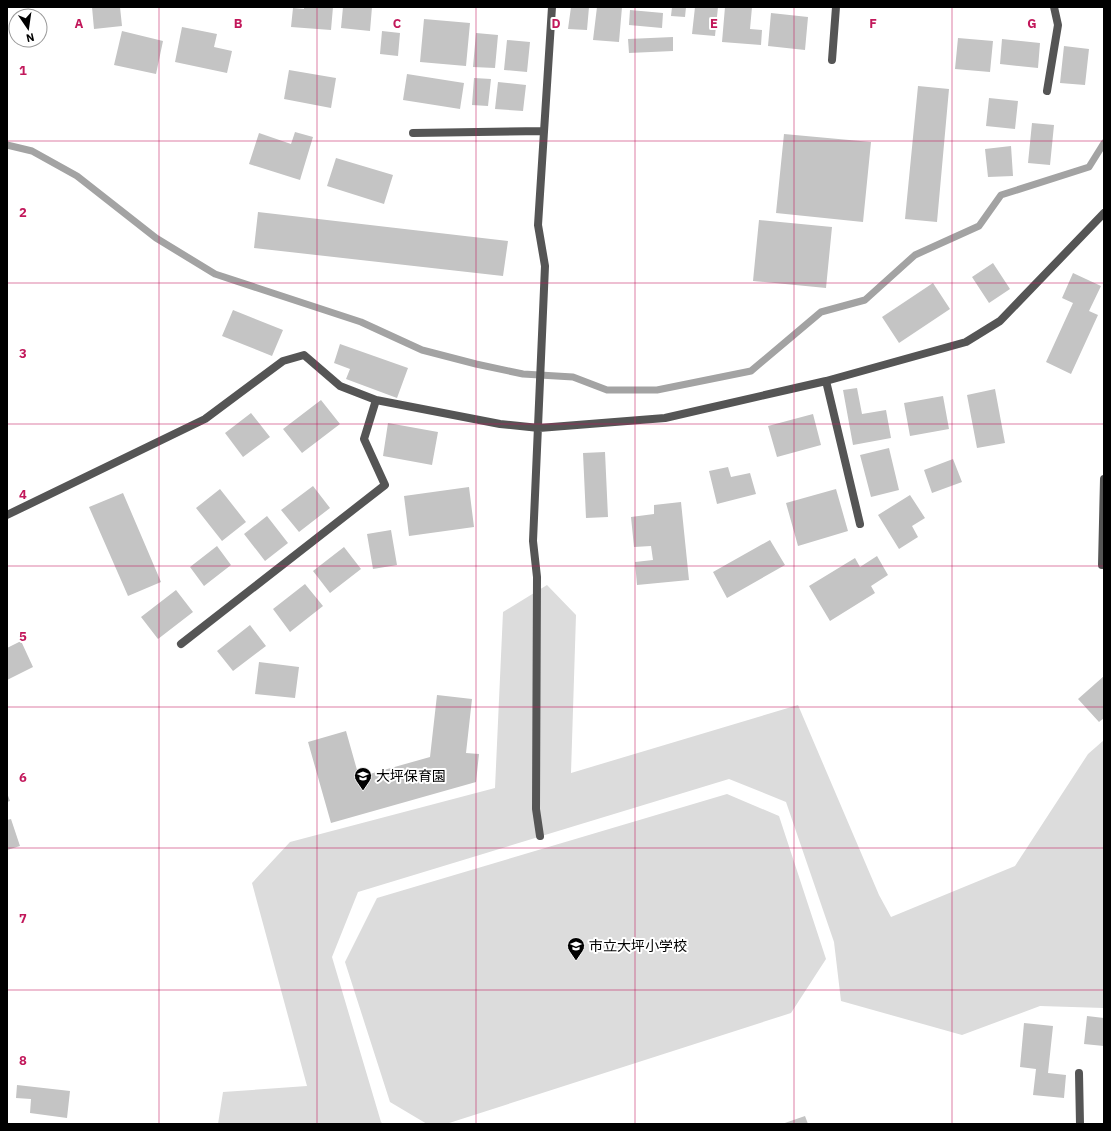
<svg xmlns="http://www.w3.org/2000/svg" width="1111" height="1131" viewBox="0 0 1111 1131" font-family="'IBM Plex Sans','Noto Sans JP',sans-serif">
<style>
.green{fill:#dcdcdc}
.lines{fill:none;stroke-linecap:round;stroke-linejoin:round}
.stream{stroke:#a3a3a3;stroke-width:7}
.building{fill:#c4c4c4}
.minor{stroke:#555;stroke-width:8}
.grid{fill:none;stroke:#c2185b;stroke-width:1;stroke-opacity:0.55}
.labels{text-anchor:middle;stroke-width:4;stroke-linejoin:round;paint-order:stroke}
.poi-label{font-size:14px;fill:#000;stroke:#fff;text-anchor:start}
.grid-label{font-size:13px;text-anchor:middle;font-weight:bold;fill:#c2185b;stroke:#fff;stroke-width:4;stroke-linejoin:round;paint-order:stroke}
</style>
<rect width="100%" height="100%" fill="#fff"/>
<!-- green -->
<path class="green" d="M547,585L576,615L571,773L798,705L879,895L891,917L1015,866L1088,754L1104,740V1008L1040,1006L962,1035L841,1001L834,942L786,802L729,779L358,892L332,957L381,1122L383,1124H218L223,1092L307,1086L252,883L290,842L495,788L503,612Z
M727,794L779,816L826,959L791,1013L446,1124H427L390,1102L345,962L377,898Z"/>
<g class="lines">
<!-- stream -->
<path class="stream" d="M7,145L32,151L77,176L156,238L215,274L361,322L422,350L476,364L523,374L573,377L607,390H657L751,371L821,312L865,300L915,255L979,226L1001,195L1089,167L1104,143"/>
</g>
<!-- building -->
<path class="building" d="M92,7H120L122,26L94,29Z
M304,7H333L331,30L291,27L293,8L304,9Z
M343,7H372L370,31L341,28Z
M571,7H589L587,30L568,29Z
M597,7H622L619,42L593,40Z
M672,7H686L685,17L671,16Z
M695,7H718L715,36L692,34Z
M725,7H752L750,29L762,30L761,45L722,42Z
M630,10L663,13L662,28L629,25Z
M771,13L808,17L805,50L768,46Z
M424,19L470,23L466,66L420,62Z
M182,27L217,34L214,47L232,51L227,73L175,62Z
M122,31L163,41L156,74L114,65Z
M382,31L400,33L398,56L380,54Z
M476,33L498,35L495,68L473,67Z
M673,37V51L629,53L628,39Z
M958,38L993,41L990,72L955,69Z
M1002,39L1040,43L1038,68L1000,64Z
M507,40L530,42L527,72L504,70Z
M1064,46L1089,49L1085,85L1060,83Z
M289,70L336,78L331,108L284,99Z
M407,74L464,83L460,109L403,100Z
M474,78L491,79L488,106L472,105Z
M498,82L526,85L523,111L495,109Z
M918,86L949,89L937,222L905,219Z
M989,98L1018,101L1015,129L986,126Z
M1032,123L1054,125L1050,165L1028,163Z
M295,132L313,137L300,180L249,164L259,133L291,144Z
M784,134L871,142L863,222L776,213Z
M1011,146L1013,176L988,177L985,149Z
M336,158L393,175L384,204L327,186Z
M258,212L508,241L503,276L254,248Z
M759,220L832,227L826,288L753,281Z
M993,263L1010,289L989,303L972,277Z
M1073,273L1101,286L1089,311L1098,315L1071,374L1046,362L1073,303L1062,298Z
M933,283L950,309L899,343L882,317Z
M233,310L283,330L272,356L222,336Z
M340,344L408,368L397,398L346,379L350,369L334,363Z
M857,388L862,414L886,410L891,438L853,445L843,390Z
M995,389L1005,443L977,448L967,395Z
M943,396L949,429L910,436L904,403Z
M321,400L340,424L302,453L283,429Z
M251,413L270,437L243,457L225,433Z
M813,414L821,445L777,457L768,426Z
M388,423L438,432L432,465L383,456Z
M889,448L899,490L871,497L860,455Z
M605,452L608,517L586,518L583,453Z
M953,459L962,482L932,493L924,470Z
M728,467L731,477L750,473L756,494L717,504L709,471Z
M313,486L330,508L299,532L281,510Z
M469,487L474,527L409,536L404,496Z
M220,489L246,522L222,541L196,508Z
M836,489L848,531L798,546L786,503Z
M123,493L161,582L128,596L89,507Z
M910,495L925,518L912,526L918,537L899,549L878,515Z
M681,502L689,580L637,585L635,562L653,560L651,546L634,547L631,517L654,514V505Z
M267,516L288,543L265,561L244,534Z
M391,530L397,565L373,569L367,534Z
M770,540L785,565L727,598L713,572Z
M217,546L231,565L204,586L190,567Z
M344,547L361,569L330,593L313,571Z
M877,556L888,575L871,586L875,593L830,621L809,586L855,558L860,567Z
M305,584L323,606L290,632L273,609Z
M176,590L193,612L158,639L141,617Z
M250,625L266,646L233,671L217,651Z
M21,641L33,667L7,680V648Z
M259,662L299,667L295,698L255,694Z
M1104,676V718L1099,722L1078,699Z
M437,695L472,699L466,753L479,754L476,782L331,823L308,742L346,731L359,777L430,757Z
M7,793L10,801L7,802Z
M11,819L20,846L7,850V820Z
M1087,1016L1104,1018V1046L1084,1044Z
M1024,1023L1053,1026L1048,1073L1066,1075L1064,1098L1033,1095L1036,1069L1020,1067Z
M17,1085L70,1091L67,1118L30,1113L31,1099L16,1098Z
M805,1116L808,1124H782Z"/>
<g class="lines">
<!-- minor -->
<path class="minor" d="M832,60L836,7
M1047,91L1058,25L1054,7
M413,133L544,131
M826,381L860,524
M7,515L205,419L283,361L304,355L340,386L376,400L500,424L539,428L665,418L826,381L966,342L1000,321L1104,213
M1102,565L1104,479
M181,644L385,485L364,439L376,400
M540,836L536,809L537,577L533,541L545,266L538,225L552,7
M1079,1073L1080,1124"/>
</g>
<!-- grid -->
<path class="grid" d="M159,7V1124M317,7V1124M476,7V1124M635,7V1124M794,7V1124M952,7V1124M7,141H1104M7,283H1104M7,424H1104M7,566H1104M7,707H1104M7,848H1104M7,990H1104"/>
<!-- icons -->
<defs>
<symbol id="school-pin" viewBox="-11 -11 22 30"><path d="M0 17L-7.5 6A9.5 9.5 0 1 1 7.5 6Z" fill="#000" stroke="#fff"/><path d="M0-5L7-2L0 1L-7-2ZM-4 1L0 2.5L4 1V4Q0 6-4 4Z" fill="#fff"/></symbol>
</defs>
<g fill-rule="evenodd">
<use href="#school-pin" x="353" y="766" width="20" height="27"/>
<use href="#school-pin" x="566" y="936" width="20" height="27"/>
</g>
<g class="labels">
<!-- poi labels -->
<g class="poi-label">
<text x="376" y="781">大坪保育園</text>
<text x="589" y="951">市立大坪小学校</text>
</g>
</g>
<g class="grid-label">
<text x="79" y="28">A</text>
<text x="238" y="28">B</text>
<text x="397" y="28">C</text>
<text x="556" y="28">D</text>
<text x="714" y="28">E</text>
<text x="873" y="28">F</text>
<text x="1032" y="28">G</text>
<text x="23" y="75">1</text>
<text x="23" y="217">2</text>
<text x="23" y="358">3</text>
<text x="23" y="499">4</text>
<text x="23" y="641">5</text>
<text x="23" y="782">6</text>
<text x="23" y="923">7</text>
<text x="23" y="1065">8</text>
</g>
<!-- border -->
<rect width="1111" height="1131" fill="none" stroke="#000000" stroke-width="16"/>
<!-- north arrow -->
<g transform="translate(28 28) rotate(167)"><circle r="19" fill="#ffffff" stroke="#999999"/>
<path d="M0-3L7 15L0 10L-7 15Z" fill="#000000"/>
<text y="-6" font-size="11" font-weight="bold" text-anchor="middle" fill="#000000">N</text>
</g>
</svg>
